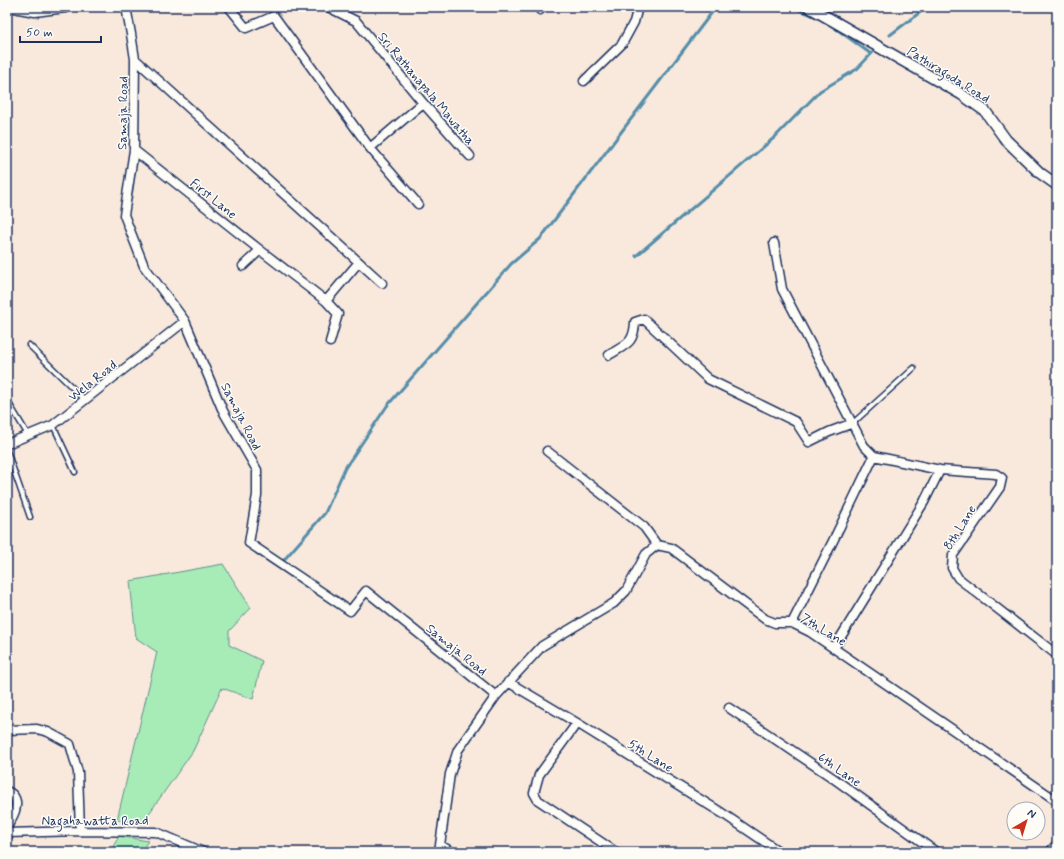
<svg xmlns="http://www.w3.org/2000/svg" width="1064" height="859" viewBox="0 0 1064 859" font-family="Mynerve,sans-serif">
<style>
.green{fill:#a7ecb7;stroke:#618e8a}
.lines{fill:none;stroke-linecap:round;stroke-linejoin:round}
.stream{stroke:#568daa;stroke-width:3}
.service-casing{stroke:#1b2f5e;stroke-width:7}
.minor-casing{stroke:#1b2f5e;stroke-width:11}
.tertiary-casing{stroke:#1b2f5e;stroke-width:13}
.primary-casing{stroke:#1b2f5e;stroke-width:16}
.service{stroke:#fdfcf7;stroke-width:4}
.minor{stroke:#fdfcf7;stroke-width:8}
.tertiary{stroke:#fdfcf7;stroke-width:10}
.primary{stroke:#fdfcf7;stroke-width:13}
.labels{text-anchor:middle;stroke-width:3;stroke-linejoin:round;paint-order:stroke}
.street-label{font-size:13px;fill:#1b2f5e;stroke:#fdfcf7}
</style>
<rect width="100%" height="100%" fill="#f8e9dc"/>
<filter id="ink" filterUnits="userSpaceOnUse"><feTurbulence type="fractalNoise" baseFrequency=".025" numOctaves="2"/><feDisplacementMap in="SourceGraphic" scale="8" xChannelSelector="R" yChannelSelector="G"/><feConvolveMatrix kernelMatrix="1 2 1 2 8 2 1 2 1" color-interpolation-filters="sRGB"/></filter>
<g filter="url(#ink)">
<!-- green -->
<path class="green" d="M223,564L251,608L229,631V645L262,661L253,699L222,688L193,751L143,822L117,820L157,652L136,638L130,581Z
M119,836L148,841L140,852H110Z"/>
<g class="lines">
<!-- stream -->
<path class="stream" d="M793,7L819,18
M831,25L871,54
M890,35L927,7
M636,256L775,137L820,91L857,69L875,50
M283,561L325,513L345,468L387,406L511,264L540,239L716,7"/>
<defs>
<path id="service" d="M29,345L85,400
M7,400L28,435
M853,423L914,368
M53,425L75,472
M7,451L30,517"/>
<path id="minor" d="M126,7L131,34L135,59L134,150L124,215L144,266L185,321L223,411L257,470V495L249,543L350,611L366,591L496,696
M229,7L246,28L274,16L370,148L418,204
M328,7L356,21L423,103L470,156
M540,10L542,7
M135,59L382,283
M584,81L622,44L634,22L638,7
M370,148L423,103
M134,150L260,250L243,266
M774,243L782,289L864,446L874,456
M260,250L326,301
M330,342L338,314L326,301L359,262
M609,355C626,344 634,344 635,322L644,319L708,379L796,422L809,442L829,432L853,423
M7,444L53,425L185,321
M547,451L644,527L657,545L671,548L765,619L775,623H792L810,632L1057,801
M792,623L833,541L874,456L940,470
M834,648L924,502L940,470L996,474L1002,478L1000,487L953,555L952,568L958,578L1057,655
M508,682L577,723L722,813L780,852
M729,708L833,778L936,852
M577,723L539,775L534,793L538,800L616,852
M7,730L37,729L48,732L70,744L78,772L80,831
M7,791C9,792 11,793 13,795C21,805 12,818 7,827
M7,833L80,831L156,832L203,852
M440,845L450,774L458,750L496,696L542,646L614,603L626,591L646,554L657,545
M438,852L440,845L452,852"/>
<path id="tertiary" d="M14,7L35,11L65,7
M809,7L961,94L985,111L1006,140L1040,173L1057,185"/>
<path id="primary" d="M1053,852L1057,848"/>
</defs>
<!-- service casing -->
<use href="#service" class="service-casing"/>
<!-- minor casing -->
<use href="#minor" class="minor-casing"/>
<!-- tertiary casing -->
<use href="#tertiary" class="tertiary-casing"/>
<!-- primary casing -->
<use href="#primary" class="primary-casing"/>
<!-- service -->
<use href="#service" class="service"/>
<!-- minor -->
<use href="#minor" class="minor"/>
<!-- tertiary -->
<use href="#tertiary" class="tertiary"/>
<!-- primary -->
<use href="#primary" class="primary"/>
</g>
</g>
<g class="labels">
<!-- street labels -->
<g class="street-label">
<text transform="translate(949 74) rotate(32)" y="5">Pathiragoda Road</text>
<text transform="translate(427 88) rotate(50)" y="5">Sri Rathanapala Mawatha</text>
<text transform="translate(122 113) rotate(-89)" y="5">Samaja Road</text>
<text transform="translate(214 198) rotate(39)" y="5">First Lane</text>
<text transform="translate(92 380) rotate(-38)" y="5">Wela Road</text>
<text transform="translate(242 416) rotate(63)" y="5">Samaja Road</text>
<text transform="translate(959 527) rotate(-58)" y="5">8th Lane</text>
<text transform="translate(824 629) rotate(31)" y="5">7th Lane</text>
<text transform="translate(457 649) rotate(39)" y="5">Samaja Road</text>
<text transform="translate(651 755) rotate(32)" y="5">5th Lane</text>
<text transform="translate(840 769) rotate(35)" y="5">6th Lane</text>
<text x="95" y="825">Nagahawatta Road</text>
</g>
</g>
<!-- margin -->
<rect width="1064" height="859" fill="none" stroke="#fdfcf7" stroke-width="24"/>
<rect x="12" y="12" width="1040" height="835" fill="none" stroke="#1b2f5e" stroke-width="1.5" filter="url(#ink)"/>
<!-- north arrow -->
<g transform="translate(1026 821) rotate(38)"><circle r="19" fill="#fdfcf7" stroke="#a3aaba"/>
<path d="M0-3L7 15L0 10L-7 15Z" fill="#c8321e"/>
<text y="-6" font-size="11" font-weight="bold" text-anchor="middle" fill="#1b2f5e">N</text>
</g>
<!-- scale -->
<path d="M20 36v6h81v-6" fill="none" stroke="#1b2f5e" stroke-width="2"/>
<text x="26" y="36" font-size="12" fill="#1b2f5e" stroke="#fdfcf7" stroke-width="3" paint-order="stroke">50 m</text>
</svg>
